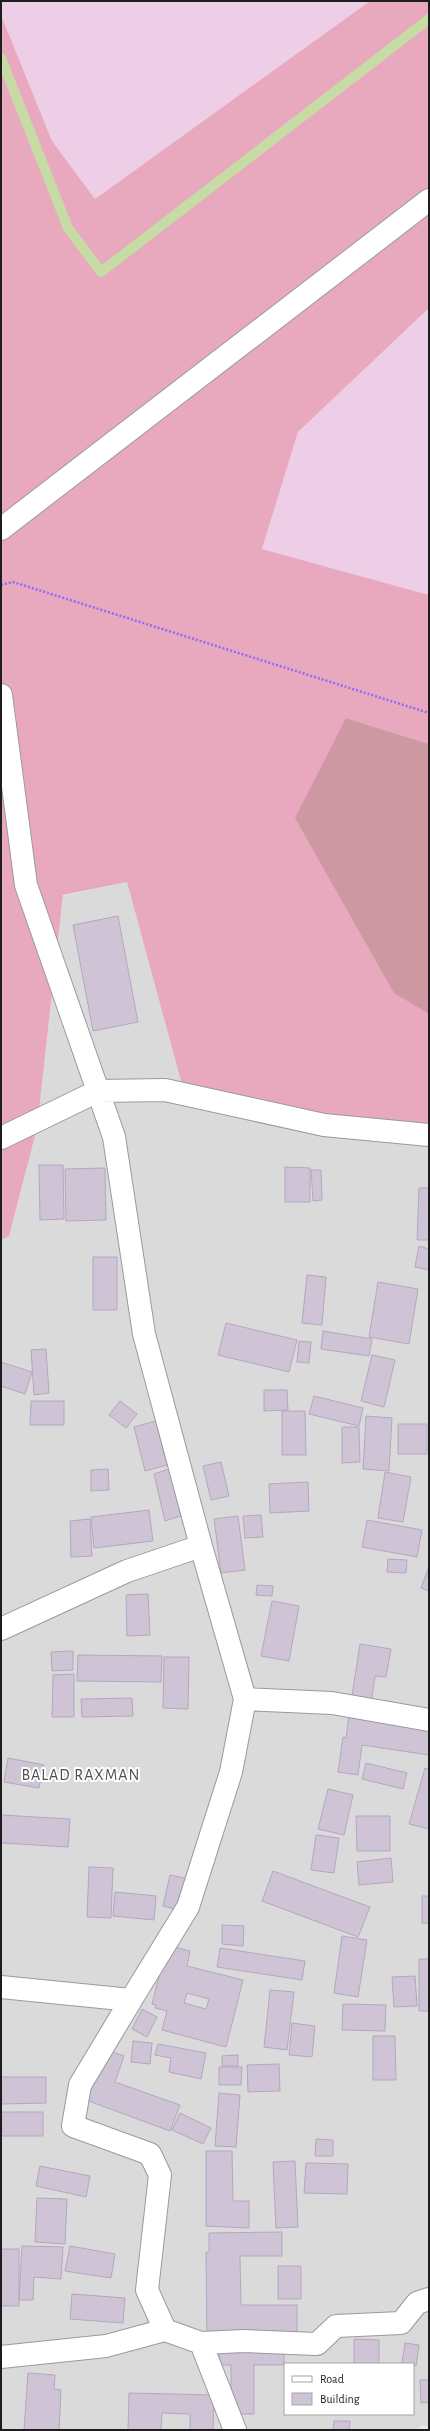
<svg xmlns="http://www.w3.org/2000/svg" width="430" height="2431" viewBox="0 0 430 2431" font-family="'Alegreya Sans',sans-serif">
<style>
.residential{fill:#dadadb;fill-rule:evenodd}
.farmland{fill:#edcee6}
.grass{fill:#e8a9bf}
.forest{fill:#cd98a1}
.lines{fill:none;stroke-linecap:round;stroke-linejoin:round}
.stream{stroke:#c7dba4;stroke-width:10}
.building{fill:#cec4d5;stroke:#b5a6c0;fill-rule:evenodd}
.minor-casing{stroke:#9a9a9a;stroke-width:24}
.path{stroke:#8d6bf7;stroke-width:2.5;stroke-dasharray:2 2;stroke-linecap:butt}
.minor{stroke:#fff;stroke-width:22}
.labels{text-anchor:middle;stroke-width:4;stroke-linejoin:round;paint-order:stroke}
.quarter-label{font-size:16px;letter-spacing:1px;fill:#505050;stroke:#fff}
</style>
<rect width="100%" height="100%" fill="#ece3ee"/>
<!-- residential -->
<path class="residential" d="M127,882L185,1096L429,1126V2427L422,2425L415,2430H1V1240L9,1236L37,1128L63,896ZM285,2364H413V2414H285Z"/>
<!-- farmland -->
<path class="farmland" d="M1,1H370L95,199L52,141L1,15Z
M429,308V595L262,549L298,432Z"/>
<!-- grass -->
<path class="grass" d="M370,1H429V308L298,432L262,549L429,595V744L346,718L394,992L429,1014V1126L185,1096L127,882L63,895L37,1128L9,1236L1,1240V15L52,141L95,199Z"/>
<!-- forest -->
<path class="forest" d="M346,718L429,744V1014L394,993L295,818Z"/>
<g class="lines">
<!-- stream -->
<path class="stream" d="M1,58L68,228L101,272L429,19"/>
</g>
<!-- building -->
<path class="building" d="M118,916L138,1022L93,1031L73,925Z
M39,1165H63L64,1219L40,1220Z
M285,1167L310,1168V1202H285Z
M105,1168L106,1220L66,1221L65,1169Z
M311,1170H321L322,1200L313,1201Z
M419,1188H429V1240H417Z
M419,1246L429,1249V1270L415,1267Z
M93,1257H117V1310H93Z
M307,1275L326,1277L322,1325L302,1323Z
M378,1282L418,1289L409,1344L369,1337Z
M226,1323L297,1340L289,1372L218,1355Z
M323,1331L372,1339L369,1356L321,1349Z
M299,1341L311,1342L309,1363L297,1362Z
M46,1349L49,1393L34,1395L31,1350Z
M372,1355L395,1360L384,1407L361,1401Z
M1,1362L32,1372L25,1394L1,1386Z
M264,1390H287L288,1410L264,1411Z
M314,1396L363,1408L359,1426L309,1414Z
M31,1401H64V1425H30Z
M120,1401L137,1414L126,1428L109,1415Z
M282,1411H305L306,1455H282Z
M366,1416L392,1418L389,1471L363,1469Z
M156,1421L167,1465L145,1471L134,1427Z
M398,1424H427V1454H398Z
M342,1427H359L360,1462L342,1463Z
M221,1462L229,1496L211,1500L203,1466Z
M108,1469L109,1490L91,1491V1470Z
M169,1469L181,1516L165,1521L154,1474Z
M385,1472L411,1477L403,1522L378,1518Z
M308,1482L309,1511L270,1513L269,1484Z
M149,1510L153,1541L94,1548L91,1517Z
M261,1515L263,1537L245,1538L243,1516Z
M238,1516L245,1570L221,1573L214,1519Z
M90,1519L92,1556L71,1557L70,1521Z
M367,1520L422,1530L417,1557L362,1547Z
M388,1559L407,1560L406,1573L387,1572Z
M429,1567V1591L421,1588Z
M257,1585L273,1586L272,1596L256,1595Z
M148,1594L150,1635L127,1636L126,1595Z
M272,1601L299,1606L289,1661L261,1656Z
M360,1644L391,1649L386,1677L375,1676L371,1704L351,1702Z
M73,1651V1670L52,1671L51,1652Z
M78,1655L162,1656L161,1682L77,1681Z
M164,1657H189L188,1709L163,1708Z
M74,1674V1717H52L53,1675Z
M132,1698L133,1716L82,1717L81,1699Z
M349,1715L429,1726V1755L362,1745L358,1775L338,1772L343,1737L346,1738Z
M8,1758L44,1765L39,1788L4,1782Z
M366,1763L407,1773L403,1789L362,1779Z
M425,1768L429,1769V1829L409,1824Z
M328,1789L353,1795L344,1835L318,1829Z
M1,1815L70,1819L68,1847L1,1843Z
M356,1816H390V1851H357Z
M316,1835L339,1838L334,1873L311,1870Z
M391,1858L393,1882L359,1885L357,1862Z
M89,1867L113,1868L111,1918L87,1917Z
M273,1871L370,1907L358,1937L262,1901Z
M170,1875L189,1879L183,1911L163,1906Z
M115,1892L156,1896L154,1920L113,1916Z
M422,1896H429V1923H422Z
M222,1925L244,1926L243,1946L222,1944Z
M342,1936L367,1940L358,1997L334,1993Z
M167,1945L190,1951L187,1966L243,1980L226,2047L162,2030L167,2011L155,2008L156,2005L152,2004ZM187,1993L209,1999L206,2009L184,2003Z
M220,1948L305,1961L302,1980L217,1967Z
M419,1959H429V2011H419Z
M415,1976L417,2006L394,2007L392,1977Z
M270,1990L294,1992L287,2050L264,2047Z
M343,2004L386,2005L385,2031L342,2030Z
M142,2009L157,2017L147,2037L132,2029Z
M292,2023L315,2026L312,2057L289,2055Z
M373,2036H395L396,2080H373Z
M133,2041L152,2043L150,2064L131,2062Z
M158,2044L206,2053L201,2079L169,2072L171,2058L155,2055Z
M107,2050L124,2056L115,2082L180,2105L170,2131L86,2100Z
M238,2055V2066H222V2056Z
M279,2064L280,2091L248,2092L247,2065Z
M219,2067H242L241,2085H219Z
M1,2077H46V2103L1,2104Z
M219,2093L240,2095L236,2147L215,2146Z
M1,2112H43V2136H1Z
M180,2113L211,2128L203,2144L172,2130Z
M316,2139L333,2140V2156H315Z
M206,2151H232L233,2201H249V2228L206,2226Z
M295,2161L298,2227L276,2228L273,2162Z
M306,2163L348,2164L347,2194L304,2193Z
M40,2166L90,2176L86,2197L36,2186Z
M37,2198L67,2199L65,2244L35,2242Z
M282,2232V2256H240L241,2305H297V2339L207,2340L206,2252H209V2233Z
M22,2246L63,2247L61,2279L34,2277L33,2300H19Z
M70,2246L115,2254L111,2278L65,2271Z
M1,2249H19V2306H1Z
M278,2266H301V2299H278Z
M72,2294L125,2298L123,2323L70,2319Z
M354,2339L379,2340V2364H354Z
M405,2343L419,2345L416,2366L402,2363Z
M220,2346H284V2365H254V2414H231V2365H219Z
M28,2373L55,2375L54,2389L61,2390L59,2430H24Z
M420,2380H429V2402L421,2403Z
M129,2393L214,2395L213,2430H190V2414L162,2413L161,2430H128Z
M334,2421H350L349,2430H333Z"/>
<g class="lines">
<defs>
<path id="minor" d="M1,529L429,200
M1,695L26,885L114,1137L144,1334L201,1546L245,1699L231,1772L188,1907L131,2000L1,1987
M1,1138L98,1091L165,1090L324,1125L429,1135
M1,1629L127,1571L201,1546
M245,1699L332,1703L429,1720
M131,2000L80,2085L73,2126L150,2154L160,2175L147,2290L165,2330
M201,2343L244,2341L317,2344L336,2326L401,2323L417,2303L429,2299
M1,2357L106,2346L165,2330L201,2343L235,2430"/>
</defs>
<!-- minor casing -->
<use href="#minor" class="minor-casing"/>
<!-- path -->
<path class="path" d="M1,585L13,582L429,713"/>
<!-- minor -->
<use href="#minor" class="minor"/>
</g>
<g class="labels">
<!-- quarter labels -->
<g class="quarter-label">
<text x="81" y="1780">BALAD RAXMAN</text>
</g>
</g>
<!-- border -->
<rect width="430" height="2431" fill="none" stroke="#1d1d1d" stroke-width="4"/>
<!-- legend -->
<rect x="284" y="2363" width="130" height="52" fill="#ffffff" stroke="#a5a5a5"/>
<rect x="292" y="2376" width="20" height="6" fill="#ffffff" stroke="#a5a5a5"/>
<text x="320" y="2383" font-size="12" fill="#1d1d1d">Road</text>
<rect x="292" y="2393" width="20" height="12" fill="#cec4d5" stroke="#a5a5a5"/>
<text x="320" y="2403" font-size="12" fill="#1d1d1d">Building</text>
</svg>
